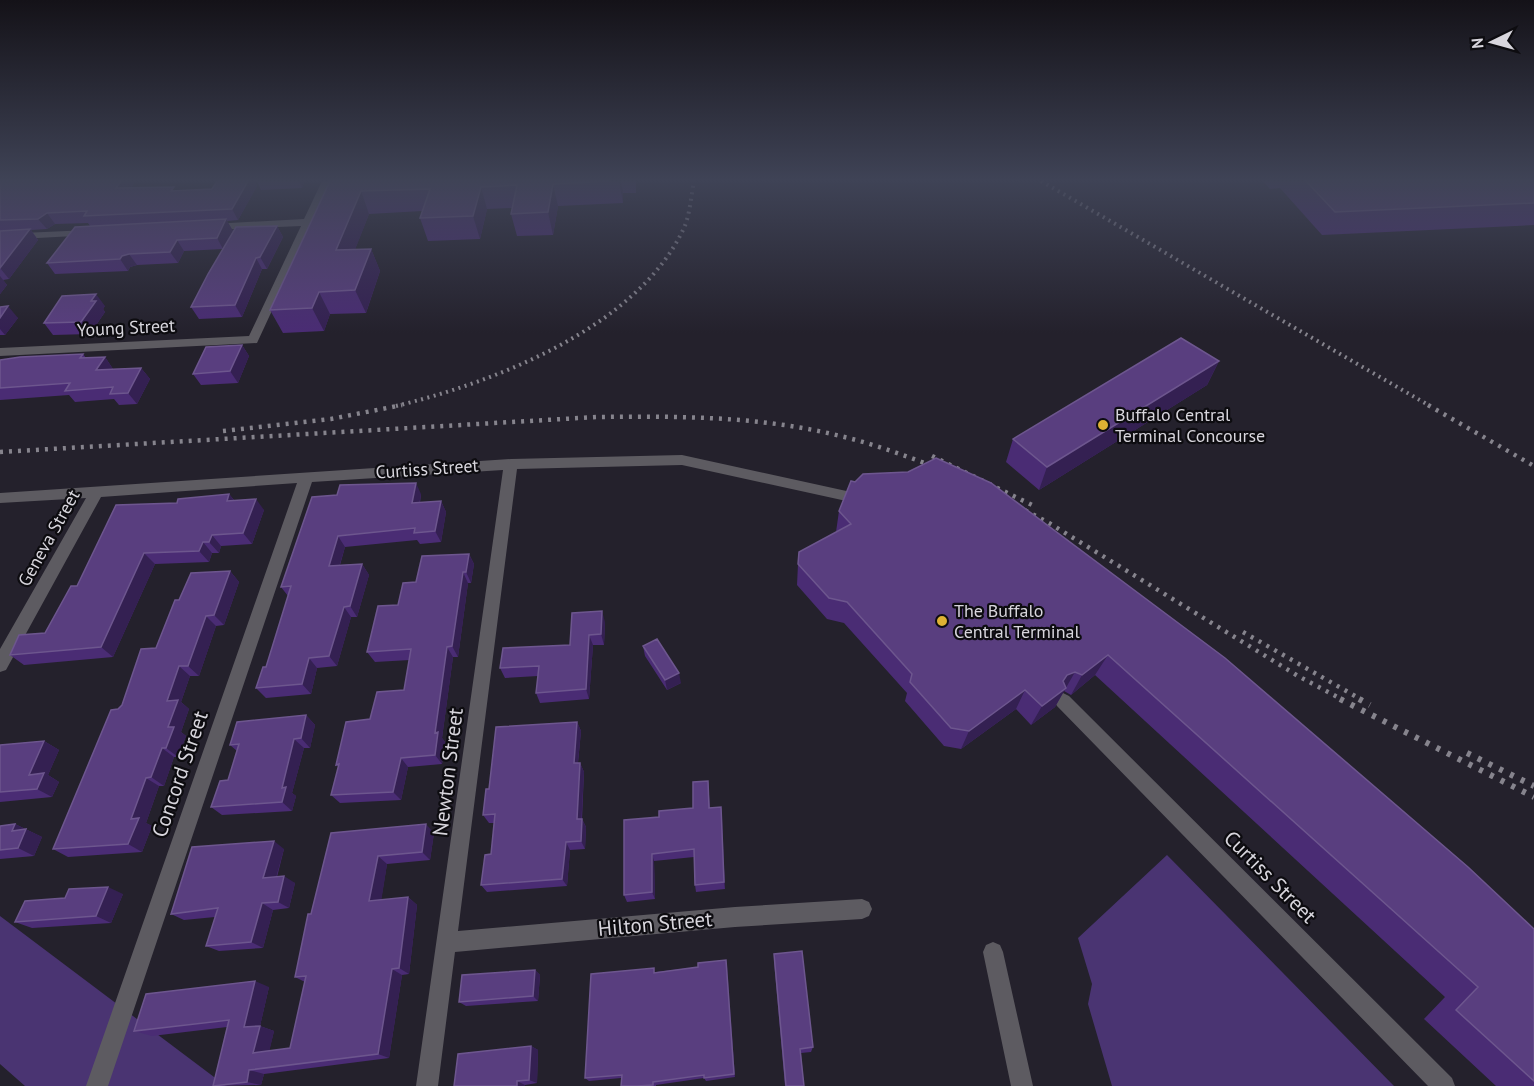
<svg xmlns="http://www.w3.org/2000/svg" width="1534" height="1086" viewBox="0 0 1534 1086" font-family="'PT Sans',sans-serif">
<style>
.green{fill:#4a3472}
.lines{fill:none;stroke-linecap:round;stroke-linejoin:round}
.street{fill:#5d5b61;fill-rule:evenodd}
.rail-far2{stroke:#86848d;stroke-width:4;stroke-dasharray:2 4.5;stroke-linecap:butt}
.rail-far1{stroke:#86848d;stroke-width:4.5;stroke-dasharray:3 6;stroke-linecap:butt}
.rail{stroke:#86848d;stroke-width:6;stroke-dasharray:4 8;stroke-linecap:butt}
.wall{fill:#4a2c74}
.shaded-wall{fill:#342052}
.building{fill:#593e7f;stroke:#6d568e;stroke-width:1.5}
.poi-dot{fill:#deb133;stroke:#0d0c10;stroke-width:2}
.labels{text-anchor:middle;stroke-width:4.5;stroke-linejoin:round;paint-order:stroke}
.street-label{font-size:18px;fill:#d8d6dd;stroke:#0d0c10}
.poi-label{font-size:18px;fill:#d8d6dd;stroke:#0d0c10;text-anchor:start}
.near-street-label{font-size:21px;fill:#d8d6dd;stroke:#0d0c10}
</style>
<rect width="100%" height="100%" fill="#24212c"/>
<!-- green -->
<path class="green" d="M1167,855L1394,1086H1112L1088,1004L1092,984L1078,938Z
M0,916L226,1086H25L0,1064Z"/>
<g class="lines">
<!-- street -->
<path class="street" d="M322,181H332L257,343L0,356V348L249,336L301,226L212,230L207,227L212,224L304,219Z
M89,230L94,233L93,235L0,240V234Z
M682,455L851,492L858,497L851,502L682,465L517,469L458,931L735,907L862,899L869,902L872,909L869,916L862,919L735,927L455,952L438,1086H416L503,470L312,482L108,1086H86L297,483L101,497L6,670L0,672V649L86,498L0,503V493L511,459Z
M1063,693L1069,696L1452,1078L1455,1086H1428L1057,706L1054,701L1057,696Z
M993,942L1000,945L1003,952L1033,1086H1011L983,952L986,945Z"/>
<!-- rail-far2 -->
<path class="rail-far2" d="M1041,181L1430,406
M396,406C495,382 636,328 683,230C690,216 691,196 694,181"/>
<!-- rail-far1 -->
<path class="rail-far1" d="M1428,405L1534,466
M223,431L331,419L402,405
M0,452L597,417C678,416 761,416 840,436C875,444 908,457 941,469
M932,456L1032,505
M1017,506L1049,523L1298,676L1343,700
M1243,632L1362,700"/>
<!-- rail -->
<path class="rail" d="M1340,699L1534,797
M1359,699L1370,705
M1467,753L1534,786"/>
</g>
<!-- wall -->
<path class="wall" d="M0,181H135L131,188L177,191L212,189L217,181H255L257,186L238,220L227,221L233,231L223,249L184,251L178,263L137,265L130,267L128,271L55,274L47,263L90,226L88,223L55,224L47,229L31,230L38,240L9,279L3,280L7,285L0,294Z
M257,181H305L302,188L261,190Z
M330,181H636V193H623V203L558,206L553,235L517,236L511,214L512,208L487,209L480,239L428,241L420,218L422,211L369,214L355,249H371L380,271L366,313L330,314L324,331L283,333L270,310Z
M1263,181H1534V225L1322,235L1280,188L1270,189Z
M277,226L283,237L267,269H262L242,317L199,319L191,307Z
M105,306L103,309L105,312L90,334L53,335L44,323Z
M0,307L18,318L5,335H0Z
M242,345L249,356L238,383L201,385L193,374Z
M83,354L86,358L105,357L113,369L141,368L150,379L137,404L119,405L114,399L75,402L69,395L0,400V360Z
M1219,361L1207,385L1039,490L1006,462L1013,439Z
M851,481L1534,929V1086H1496L1424,1019L1445,997L1095,675L1071,695L1064,691L1055,707L1031,725L1016,709L961,749L944,746L905,701L907,693L844,623L827,619L797,585L798,564L836,532L839,511Z
M229,494L234,500L264,510L252,544L221,546L219,553H212L209,562L155,564L113,657L24,665L10,655L45,633L77,586L177,503Z
M421,494L420,503L441,501L446,512L441,542L420,544L417,540L345,547L340,565L362,564L369,575L357,617H351L337,666L317,668L311,694L266,698L256,688L266,667L288,596L281,587L312,497Z
M469,554L474,564L471,583H468L458,657H453L442,738L445,742L442,764L408,767L401,800L340,803L331,795L339,767L336,765L370,719L404,690L410,660L375,662L367,652L398,605Z
M230,571L239,582L224,625L216,626L199,676H190L181,702L189,709L181,732L186,736L178,757H174L164,786H159L146,823L152,826L142,852L68,857L53,849L118,709L122,705L156,648L179,600Z
M605,622L604,645H593L589,699L540,703L536,693L538,676L505,678L500,668L570,645Z
M643,646L681,683L667,690L645,656Z
M306,715L315,725L310,748H304L292,793L296,796L292,811L222,815L211,807L228,780L237,751L230,745Z
M577,722L581,731L578,763H580L584,772L582,819L586,827L585,849L570,850L567,886L487,892L481,885L491,854L494,823H489L483,815L489,789Z
M44,741L59,750L48,775L59,782L52,797L0,802V745Z
M708,781L710,808L721,807L725,889L696,892L695,885L694,857L654,861L655,899L627,902L624,895L659,817L693,808Z
M15,824L42,837L34,856L0,859V826Z
M331,833H434L430,860L387,864L381,900L408,897L417,905L409,974L402,975L389,1058L264,1074L261,1085L213,1086L227,1027L152,1036L134,1031L269,987L260,1026L274,1031L269,1051L290,1048L305,982L295,977Z
M284,849L277,877L295,883L289,908L273,910L263,948L219,951L206,946L215,917L184,920L171,914Z
M123,894L111,923L32,928L15,922Z
M774,954L813,1047L811,1052L801,1053L804,1086H785L774,961Z
M726,960L735,1077L706,1081L704,1078L656,1085V1086H621V1078L589,1081L585,1078L656,972L698,967Z
M535,970L540,975L538,1001L466,1006L459,1002Z
M531,1046L538,1050L537,1083L525,1085V1086H454Z"/>
<!-- shaded-wall -->
<path class="shaded-wall" d="M121,181H135L123,199L116,188Z
M248,181H255L257,186L238,220L232,209Z
M299,181H305L302,188Z
M619,181H621L623,193V203Z
M553,184L558,206L553,235L548,212Z
M481,187L487,209L480,239L473,216Z
M361,191L369,214L346,273L336,250Z
M47,213L55,224L47,229L38,219Z
M226,219L233,231L223,249L217,238Z
M277,226L283,237L267,269L260,257Z
M30,229L38,240L9,279L0,268Z
M177,240L184,251L178,263L170,252Z
M371,249L380,271L366,313L355,290Z
M129,254L137,265L130,267L128,271L120,259L122,256Z
M256,258L262,269L242,317L235,305Z
M0,276L7,285L0,294Z
M319,292L330,314L324,331L312,308Z
M96,294L105,306L103,309L105,312L90,334L81,322L91,301Z
M8,306L18,318L5,335L0,329V318Z
M242,345L249,356L238,383L230,371Z
M105,357L113,369L105,382L96,370Z
M1219,361L1207,385L1039,490L1047,467Z
M141,368L150,379L137,404L128,393Z
M416,483L421,494L417,515L412,503Z
M229,494L238,505L227,501Z
M256,499L264,510L252,544L243,533Z
M441,501L446,512L441,542L435,531Z
M212,535L221,546L219,553L209,542Z
M338,536L345,547L336,577L329,566Z
M203,542L212,553L209,562L199,551Z
M144,553L155,564L113,657L101,647Z
M469,554L474,564L471,583L466,572Z
M362,564L369,575L357,617L350,606Z
M230,571L239,582L224,625L214,615Z
M463,572L468,583L458,657L452,646Z
M344,607L351,617L337,666L329,656Z
M602,611L605,622L604,645L601,634Z
M206,616L216,626L199,676L188,666Z
M589,635L593,645L589,699L586,689Z
M447,647L453,657L442,738L445,742L442,764L435,755V733Z
M1108,655L1095,675L1071,695L1082,675Z
M309,658L317,668L311,694L302,684Z
M179,666L190,676L181,702L189,709L181,732L186,736L178,757L166,748L167,701Z
M1075,672L1055,707L1031,725L1042,706L1067,675Z
M679,673L681,683L667,690L665,680Z
M1025,690L1016,709L961,749L969,731Z
M306,715L315,725L310,748L301,738Z
M577,722L581,731L577,772L574,763Z
M294,739L304,748L292,793L296,796L292,811L282,802V788Z
M44,741L59,750L48,775L59,782L52,797L37,789L29,775Z
M162,748L174,757L164,786L151,777Z
M401,758L408,767L401,800L393,792Z
M580,763L584,772L581,827L577,819Z
M146,778L159,786L146,823L152,826L142,852L128,844L131,819Z
M721,807L722,815L725,889L724,882Z
M582,819L586,827L585,849L581,841Z
M15,824L42,837L34,856L18,848L12,831Z
M426,824L434,833L430,860L422,852Z
M274,841L284,849L274,885L263,878Z
M566,842L570,850L567,886L562,879Z
M652,854L654,861L655,899L652,892Z
M378,856L387,864L380,909L369,901Z
M284,876L295,883L289,908L278,902Z
M108,887L123,894L111,923L96,916Z
M408,897L417,905L409,974L399,968Z
M262,903L273,910L263,948L251,942Z
M726,960L727,965L735,1077L734,1074Z
M392,969L402,975L389,1058L378,1054Z
M535,970L540,975L538,1001L533,996Z
M255,981L269,987L260,1026L274,1031L268,1057L253,1053L244,1027Z
M531,1046L538,1050L537,1083L529,1080Z
M249,1070L264,1074L261,1085L247,1082Z
M517,1081L525,1085V1086H517Z"/>
<!-- building -->
<path class="building" d="M0,181H121L116,188L174,187L171,191L212,189L217,181H248L232,209L84,216L87,211L47,213L38,219L0,220Z
M330,181H611L553,184L548,212L511,214L517,185L481,187L473,216L420,218L430,189L361,191L336,250L371,249L355,290L319,292L312,308L270,310Z
M1306,181H1534V203L1335,212Z
M226,219L217,238L177,240L170,252L129,254L122,256L120,259L47,263L75,227Z
M277,226L260,257L256,258L235,305L191,307L208,274L236,227Z
M30,229L0,268V231Z
M96,294L91,301H96L81,322L44,323L62,296Z
M8,306L0,318V307Z
M1181,338L1219,361L1047,467L1013,439Z
M242,345L230,371L193,374L206,347Z
M83,354L80,358L105,357L96,370L141,368L128,393L110,394L113,387L65,391L70,383L0,388V360L20,357Z
M936,458L991,483L1225,658L1468,867L1534,929V1081L1456,1010L1478,987L1108,655L1082,675L1075,672L1067,675L1063,681L1066,688L1042,706L1025,690L969,731L951,728L910,682L912,674L847,602L829,598L798,564L799,552L851,524L839,511L851,481L855,482L863,474L908,472Z
M416,483L412,503L441,501L435,531L414,533L415,528L338,536L329,566L362,564L350,606L344,607L329,656L309,658L302,684L256,688L263,667H266L291,586L281,587L312,497L337,495L340,485Z
M229,494L227,501L256,499L243,533L212,535L209,542H203L199,551L144,553L101,647L10,655L19,635L45,633L71,586H77L116,505L177,503L178,499Z
M469,554L466,572H463L452,646L447,647L435,733L438,732L435,755L401,758L393,792L331,795L339,764L336,765L346,722L370,719L377,692L404,690L411,649L367,652L378,606L398,605L403,583L416,582L422,556Z
M230,571L214,615L206,616L188,666H179L167,701L178,700L168,727H174L166,748H162L151,777L146,778L131,819L139,818L128,844L53,849L111,710L118,709L122,705L141,649L156,648L175,600H179L191,573Z
M602,611L601,634L589,635L586,689L536,693L539,666L500,668L503,648L570,645L572,613Z
M657,639L679,673L665,680L643,646Z
M306,715L301,738L294,739L282,788L286,787L282,802L211,807L220,781L228,780L239,744L230,745L237,722Z
M577,722L574,763H580L577,819H582L581,841L566,842L562,879L481,885L485,855L491,854L495,814L483,815L486,789H489L496,727Z
M44,741L29,775L44,773L37,789L0,792V745Z
M708,781L709,808L721,807L724,882L695,885L694,849L652,854V892L624,895V820L659,817V811L693,808V782Z
M15,824L12,831L26,829L18,848L0,850V826Z
M426,824L422,852L378,856L369,901L408,897L399,968L392,969L378,1054L249,1070L247,1082L213,1086L229,1020L134,1031L146,994L255,981L244,1027L260,1026L253,1053L290,1048L306,976L295,977L308,914H311L331,833Z
M274,841L263,878L284,876L278,902L262,903L251,942L206,946L218,908L171,914L192,847Z
M108,887L96,916L15,922L25,901L65,898L69,889Z
M802,951L813,1047L800,1049L804,1086H786L774,954Z
M726,960L734,1074L704,1078V1075L653,1082V1085L637,1086H621L622,1075L585,1078L591,974L654,968V973L698,967V963Z
M535,970L533,996L459,1002L462,975Z
M531,1046L529,1080L517,1081V1086H454L458,1054Z"/>
<!-- sky -->
<linearGradient id="sky" x2="0" y2="1"><stop stop-color="#141218"/><stop offset="0.54" stop-color="#3f4356"/><stop offset="1" stop-color="#3f4356" stop-opacity="0"/></linearGradient>
<rect width="1534" height="333" fill="url(#sky)"/>
<!-- markers -->
<g class="poi-dot">
<circle cx="1103" cy="425" r="6"/>
<circle cx="942" cy="621" r="6"/>
</g>
<g class="labels">
<!-- street labels -->
<g class="street-label">
<text transform="translate(126 328) rotate(-3)" y="6">Young Street</text>
<text transform="translate(427 469) rotate(-4)" y="6">Curtiss Street</text>
<text transform="translate(49 538) rotate(-61)" y="6">Geneva Street</text>
</g>
<!-- poi labels -->
<g class="poi-label">
<text x="1115" y="421">Buffalo Central<tspan x="1115" dy="21">Terminal Concourse</tspan></text>
<text x="954" y="617">The Buffalo<tspan x="954" dy="21">Central Terminal</tspan></text>
</g>
<!-- near-street labels -->
<g class="near-street-label">
<text transform="translate(448 772) rotate(-83)" y="7">Newton Street</text>
<text transform="translate(180 774) rotate(-71)" y="7">Concord Street</text>
<text transform="translate(1270 877) rotate(45)" y="7">Curtiss Street</text>
<text transform="translate(655 924) rotate(-5)" y="7">Hilton Street</text>
</g>
</g>
<!-- north arrow -->
<g transform="translate(1492 42) rotate(265)" stroke="#0d0c10" stroke-width="4.5" paint-order="stroke">
<path d="M0-4.5L10 22L0 15L-10 22Z" fill="#d8d6dd"/>
<text y="-9" font-size="16" font-weight="bold" text-anchor="middle" fill="#d8d6dd">N</text>
</g>
</svg>
